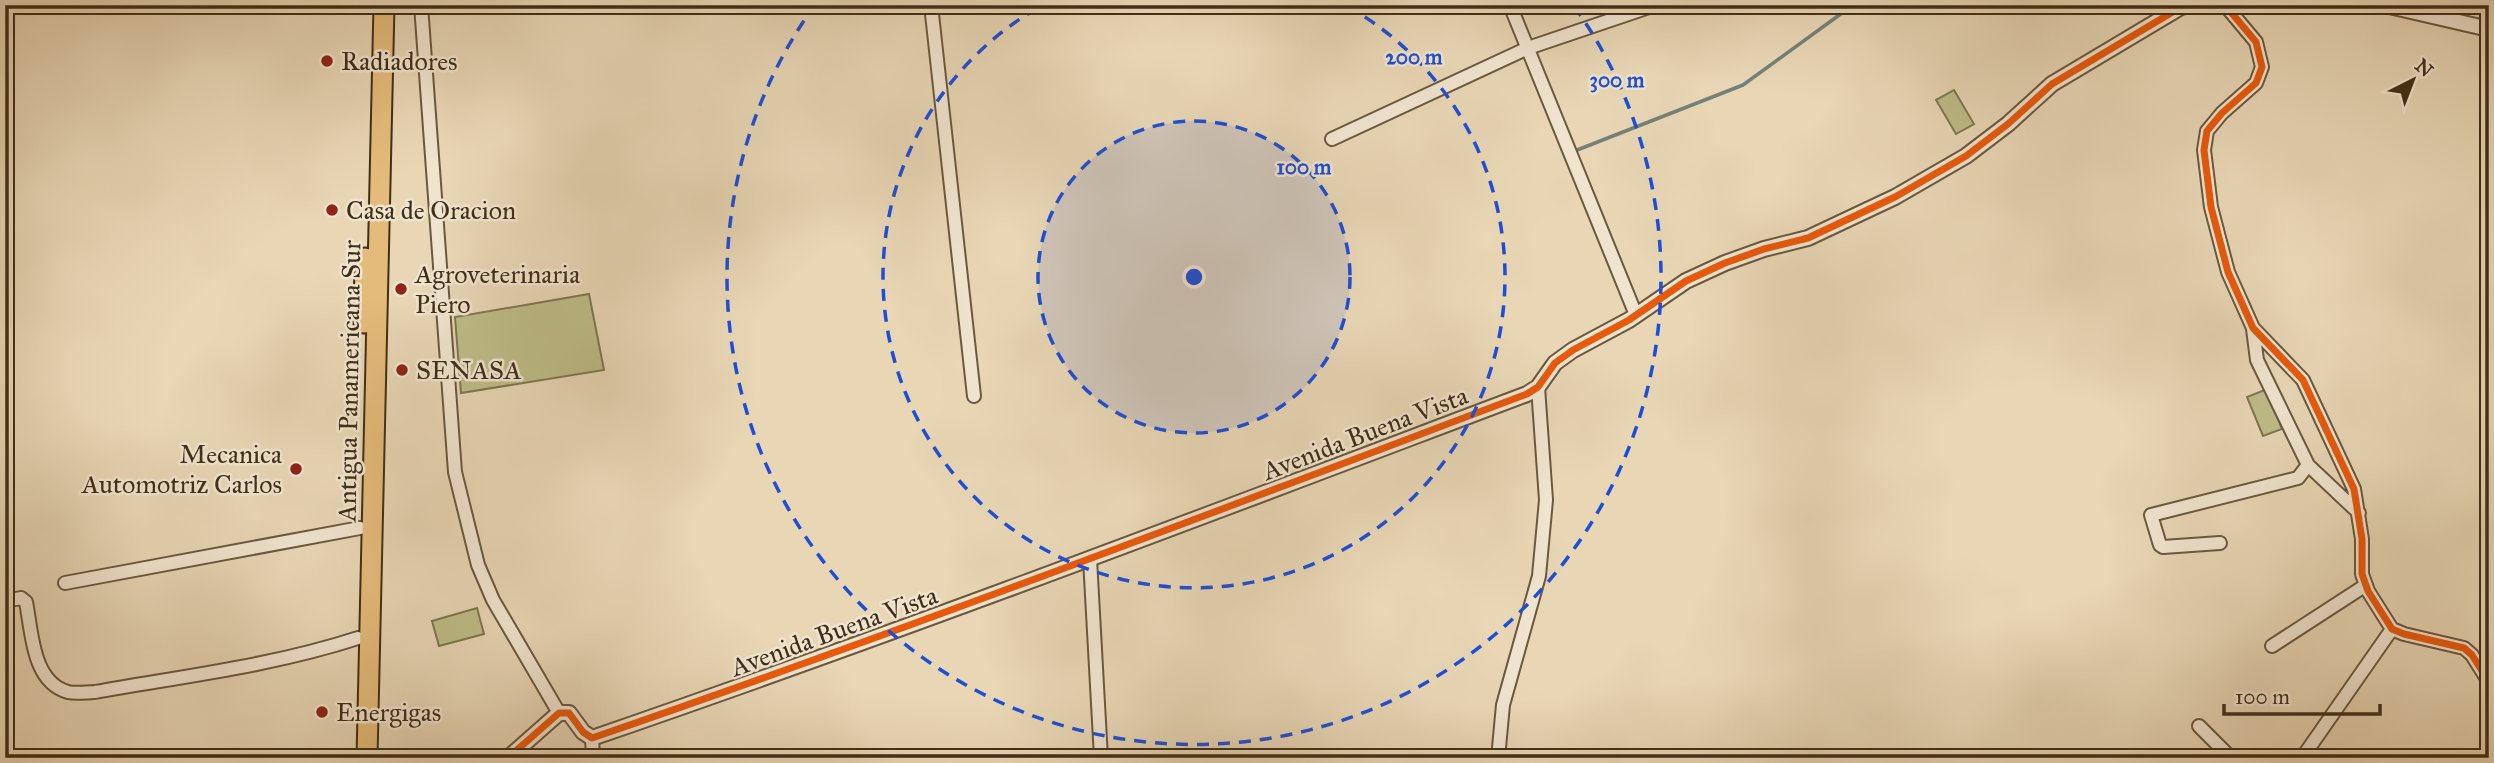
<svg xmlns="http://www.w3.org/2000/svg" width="2494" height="763" viewBox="0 0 2494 763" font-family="'IM FELL Great Primer',serif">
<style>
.green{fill:#bdbc88;stroke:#7e7650;stroke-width:2}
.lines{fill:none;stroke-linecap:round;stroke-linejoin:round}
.stream{stroke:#758177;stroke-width:3.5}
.minor-casing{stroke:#69593f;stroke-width:16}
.tertiary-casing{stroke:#69593f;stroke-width:18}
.primary-casing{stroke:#3f2f18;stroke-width:23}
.minor{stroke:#f0e4cf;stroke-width:12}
.tertiary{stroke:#f0e4cf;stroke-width:14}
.primary{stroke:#e4bb7a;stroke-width:19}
.cycleway-casing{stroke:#f0e4cf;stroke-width:11}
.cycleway{stroke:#e8590c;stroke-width:7}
.ring{fill:none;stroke:#1d4ed8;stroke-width:3.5;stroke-dasharray:12 9}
.poi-dot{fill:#8f2418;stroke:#f0e4cf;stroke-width:2.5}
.labels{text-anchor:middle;stroke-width:5;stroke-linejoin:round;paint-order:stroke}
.poi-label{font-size:26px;fill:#3f2f18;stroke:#f0e4cf;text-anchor:start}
.street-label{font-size:26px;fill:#3f2f18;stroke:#f0e4cf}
.centre{fill:#1d4ed8;stroke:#f0e4cf;stroke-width:3.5}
.ring-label{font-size:21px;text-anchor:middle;font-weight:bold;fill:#1d4ed8;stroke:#f0e4cf;stroke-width:5;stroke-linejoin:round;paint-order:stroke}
</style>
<rect width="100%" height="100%" fill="#e8d6b5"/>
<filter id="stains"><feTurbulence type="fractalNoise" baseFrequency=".00286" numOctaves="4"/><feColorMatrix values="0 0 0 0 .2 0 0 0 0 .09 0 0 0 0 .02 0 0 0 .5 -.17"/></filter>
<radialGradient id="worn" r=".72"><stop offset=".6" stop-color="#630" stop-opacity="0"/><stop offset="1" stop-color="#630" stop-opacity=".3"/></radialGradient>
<!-- green -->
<path class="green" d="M1954,90L1974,124L1956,134L1936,100Z
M589,294L604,370L461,393L455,317Z
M2267,389L2282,429L2263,436L2247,397Z
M477,608L484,634L439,646L432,621Z"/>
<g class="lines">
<!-- stream -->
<path class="stream" d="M1572,152L1743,85L1853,5"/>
<defs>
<path id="minor" d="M421,5L455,472L478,565L493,600L559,713
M931,5L974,396
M1510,5L1636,315
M2225,5L2256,42L2262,67L2256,83L2222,113L2207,131L2204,150L2211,207L2228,272L2253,328L2303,380L2354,489L2362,539V574L2368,591L2385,618L2392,629L2404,634L2464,648L2472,655L2489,682
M1332,139L1528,48L1655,5
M2253,329L2257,360L2308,465L2359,513
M2220,543L2163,547L2160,545L2151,515L2298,478L2308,465
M1090,559L1101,758
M65,583L360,528
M5,601L21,598L26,602C32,632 32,682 68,692C76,694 87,692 95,692C184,676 272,666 358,638
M2272,646L2366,585
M2199,726L2231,758
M592,738L593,758
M1498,758L1503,705L1539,576L1546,500L1538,387
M2198,758H2202
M2302,758L2392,629"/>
<path id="tertiary" d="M2385,5L2489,29
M508,758L559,713H569L583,732L592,738C906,630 1217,511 1527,394L1538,387L1555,363L1573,350L1629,320L1686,281L1725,263L1764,249L1808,238L1895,197L1966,156L2008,124L2052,84L2181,7L2191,5"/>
<path id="primary" d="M364,323L365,258
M367,758L384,5"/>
</defs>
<!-- minor casing -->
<use href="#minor" class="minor-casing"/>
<!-- tertiary casing -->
<use href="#tertiary" class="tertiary-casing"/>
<!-- primary casing -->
<use href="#primary" class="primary-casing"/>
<!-- minor -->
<use href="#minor" class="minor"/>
<!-- tertiary -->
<use href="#tertiary" class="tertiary"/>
<!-- primary -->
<use href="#primary" class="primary"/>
<defs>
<path id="cycleway" d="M2225,5L2256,42L2262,67L2256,83L2222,113L2207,131L2204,150L2211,207L2228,272L2253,328L2303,380L2354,489L2362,539V574L2368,591L2385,618L2392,629L2404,634L2464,648L2472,655L2489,682
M508,758L559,713H569L583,732L592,738C906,630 1217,511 1527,394L1538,387L1555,363L1573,350L1629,320L1686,281L1725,263L1764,249L1808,238L1895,197L1966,156L2008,124L2052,84L2181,7L2191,5"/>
</defs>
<!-- cycleway casing -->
<use href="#cycleway" class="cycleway-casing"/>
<!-- cycleway -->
<use href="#cycleway" class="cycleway"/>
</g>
<!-- distance rings -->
<circle cx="1194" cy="277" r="156" fill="#1d4ed8" fill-opacity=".12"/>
<g class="ring">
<circle cx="1194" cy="277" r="156"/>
<path d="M1347 6A311 311 0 1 1 1041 6"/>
<path d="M1574 6A467 467 0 1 1 814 6"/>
</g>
<!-- markers -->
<g class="poi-dot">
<circle cx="327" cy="61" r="7"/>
<circle cx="332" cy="210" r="7"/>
<circle cx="401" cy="289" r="7"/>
<circle cx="402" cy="370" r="7"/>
<circle cx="296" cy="469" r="7"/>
<circle cx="322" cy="712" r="7"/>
</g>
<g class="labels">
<!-- poi labels -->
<g class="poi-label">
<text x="341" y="70">Radiadores</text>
<text x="346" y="219">Casa de Oracion</text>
<text x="415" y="283">Agroveterinaria<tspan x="415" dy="30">Piero</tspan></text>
<text x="416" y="379">SENASA</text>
<text x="282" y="463" text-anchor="end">Mecanica<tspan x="282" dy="30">Automotriz Carlos</tspan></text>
<text x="336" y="721">Energigas</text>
</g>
<!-- street labels -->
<g class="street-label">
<text transform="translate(349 381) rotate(-89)" y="9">Antigua Panamericana Sur</text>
<text transform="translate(1365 433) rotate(-21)" y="9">Avenida Buena Vista</text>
<text transform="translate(834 631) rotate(-20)" y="9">Avenida Buena Vista</text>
</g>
</g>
<circle cx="1194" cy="277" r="10" class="centre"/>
<g class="ring-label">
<text x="1414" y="64">200 m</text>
<text x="1617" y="87">300 m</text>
<text x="1304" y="174">100 m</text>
</g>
<!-- margin -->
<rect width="2494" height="763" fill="none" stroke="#e8d6b5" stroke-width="28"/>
<rect x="7" y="7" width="2480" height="749" fill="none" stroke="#3f2f18" stroke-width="3.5"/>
<rect x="14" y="14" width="2466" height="735" fill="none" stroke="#3f2f18" stroke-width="2"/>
<!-- north arrow -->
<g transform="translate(2413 80) rotate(42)" stroke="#f0e4cf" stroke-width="5" paint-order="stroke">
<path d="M0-5L12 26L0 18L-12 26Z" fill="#3f2f18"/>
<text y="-10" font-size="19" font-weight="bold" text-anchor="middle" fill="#3f2f18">N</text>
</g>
<!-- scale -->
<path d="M2224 704v10h156v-10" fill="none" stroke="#3f2f18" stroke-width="3.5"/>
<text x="2235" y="704" font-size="21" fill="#3f2f18" stroke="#f0e4cf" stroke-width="5" paint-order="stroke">100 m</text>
<rect width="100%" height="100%" filter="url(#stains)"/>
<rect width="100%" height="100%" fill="url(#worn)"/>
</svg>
